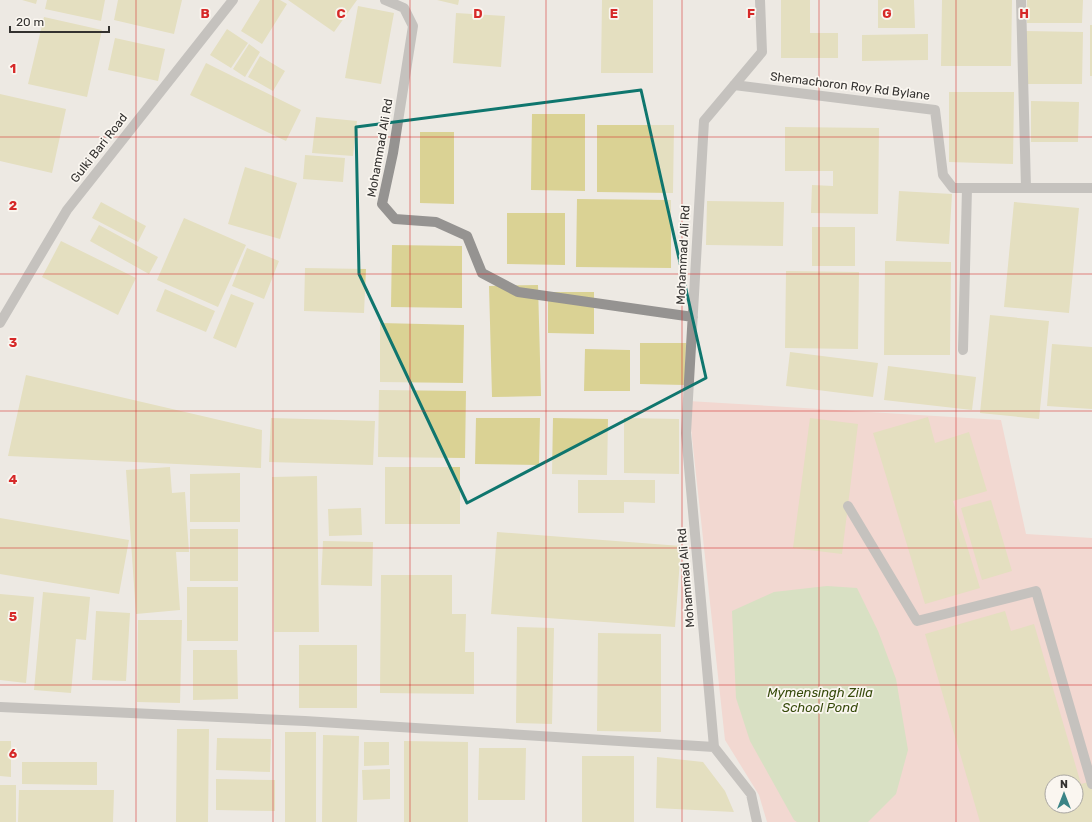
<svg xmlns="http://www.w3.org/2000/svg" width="1092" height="822" viewBox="0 0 1092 822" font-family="Rubik,sans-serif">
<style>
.green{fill:#f8c3ba;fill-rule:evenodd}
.water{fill:#bed59b}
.building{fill:#dad294;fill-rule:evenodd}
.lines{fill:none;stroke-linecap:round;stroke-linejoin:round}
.minor{stroke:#959391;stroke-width:10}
.marked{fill:none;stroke:#0f766e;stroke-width:3;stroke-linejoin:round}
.grid{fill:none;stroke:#d62828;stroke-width:1;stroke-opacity:0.55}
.labels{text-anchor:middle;stroke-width:3.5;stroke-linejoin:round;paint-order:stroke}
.street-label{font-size:12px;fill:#33312f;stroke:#faf6f0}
.water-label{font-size:13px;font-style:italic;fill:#374b0c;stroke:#faf6f0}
.grid-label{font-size:13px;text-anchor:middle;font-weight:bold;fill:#d62828;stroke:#faf6f0;stroke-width:3.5;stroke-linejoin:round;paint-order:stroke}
</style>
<rect width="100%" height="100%" fill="#ede9e3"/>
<!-- green -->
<path class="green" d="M688,401L1001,420L1026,534L1092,538V822H767L759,795L725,740ZM1052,782H1076V806H1052Z"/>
<!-- water -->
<path class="water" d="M827,586L857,588L878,631L896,679L908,750L896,794L868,822H797L794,820L750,741L736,698L732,611L774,592Z"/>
<!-- building -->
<path class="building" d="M22,0H37L36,4Z
M47,0H105L101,21L45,9Z
M118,0H182L174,34L114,20Z
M260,0H280L287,4L262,44L241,31Z
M288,0H357L334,32Z
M437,0H459L458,5Z
M602,0H653V73H601Z
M781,0H810V33H838V58H781Z
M878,0H914L915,28H878Z
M942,0H1012L1011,66H941Z
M1027,0H1083L1082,23H1027Z
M358,6L394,13L381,84L345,78Z
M456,13L505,16L501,67L453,63Z
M44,17L102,30L87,97L28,84Z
M1090,25H1092V76H1090Z
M227,29L248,43L231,68L210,55Z
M1025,31L1083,32L1082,84H1025Z
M928,34V60L862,61V35Z
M115,38L165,49L158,81L108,70Z
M249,44L260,52L245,77L233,69Z
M260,56L285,71L273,91L248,77Z
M206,63L301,110L286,141L190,95Z
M949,92H1014L1013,164L949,162Z
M0,94L66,109L52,173L0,161Z
M1031,101L1079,102L1078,142H1031Z
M532,114H585V191L531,190Z
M316,117L357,121L353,156L312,153Z
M597,125H674L673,193L597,192Z
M785,127L879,128L878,214L811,213L812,185L833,186V171H785Z
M420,132H454V204L420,203Z
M305,155L345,158L343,182L303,179Z
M245,167L297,183L280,239L228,224Z
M899,191L952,194L949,244L896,241Z
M577,199L671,200V268L576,267Z
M707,201L784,202L783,246L706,245Z
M101,202L146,226L138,242L92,218Z
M1014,202L1079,208L1069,313L1004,307Z
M507,213H565V265L507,264Z
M184,218L246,245L218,307L157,280Z
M99,225L158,257L149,274L90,241Z
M812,227H855V266H812Z
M61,241L136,278L118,315L42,277Z
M392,245L462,246V308L391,307Z
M247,248L279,261L264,299L232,286Z
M885,261L951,262L950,355H884Z
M305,268L366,269L364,313L304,311Z
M786,271L859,272L858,349L785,348Z
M538,285L541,396L492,397L489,286Z
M165,289L215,311L206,332L156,311Z
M548,292H594V334L548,333Z
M231,294L254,303L236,348L213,338Z
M990,315L1049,321L1039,419L980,413Z
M380,323L464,325L463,383L380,382Z
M640,343H686L685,385L640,384Z
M1052,344L1092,347V409L1047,406Z
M585,349L630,350V391H584Z
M790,352L878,363L873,397L786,386Z
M888,366L976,377L972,410L884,400Z
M26,375L262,430L261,468L8,456Z
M379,390L466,391L465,458L378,457Z
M928,417L935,443L969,432L987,491L953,501L980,588L925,604L873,433Z
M271,418L375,421L373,465L269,462Z
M476,418H540L539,465L475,464Z
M553,418L608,419L607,475L552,474Z
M624,418L679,419V474L624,473Z
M810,418L858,424L842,554L793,548Z
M170,467L172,493L185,492L189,552H176L180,610L136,614L126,470Z
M385,467H460V524H385Z
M240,473V522H190V474Z
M317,476L319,632H274L272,477Z
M578,480H655V503L624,502V513H578Z
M991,500L1012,571L982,580L961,508Z
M361,508L362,535L329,536L328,509Z
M0,518L129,540L119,594L0,574Z
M190,529H238V581H190Z
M497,532L681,546L675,627L491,614Z
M323,541L373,542L372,586L321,585Z
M381,575H452V614H466L465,652H474V694L380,693Z
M187,587H238V641H187Z
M43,592L90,597L86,640L76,639L71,693L34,690Z
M0,594L34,597L26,683L0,680Z
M96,611L130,613L126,681L92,680Z
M1005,611L1011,631L1034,624L1081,784L1092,781V822H980L925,634ZM1052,782H1076V806H1052Z
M138,620H182L180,703L137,702Z
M517,627L554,628L552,724L516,723Z
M598,633L661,634V732L597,731Z
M299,645H357V708H299Z
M193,650H237L238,699L193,700Z
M177,729H209L208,822H176Z
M285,732H316V822H285Z
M323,735L359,736L357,822H322Z
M217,738L271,739L270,772L216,770Z
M0,741H11V777L0,776Z
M404,741L468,742V822H404Z
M364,742H389V765L364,766Z
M479,748H526L525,800H478Z
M582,756H634V822H582Z
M657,757L703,762L725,791L734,812L656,808Z
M22,762H97V785L22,784Z
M390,769V799L363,800L362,770Z
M216,779L275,780V811L216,810Z
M0,785H16V822H0Z
M19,790H114L113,822H18Z"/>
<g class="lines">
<!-- minor -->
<path class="minor" d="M385,0L404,8L413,26L393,153L382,204L395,219L436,222L467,236L482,273L518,292L693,317
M1021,0L1026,188
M734,85L935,110L943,175L953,188H1092
M0,323L67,210L233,0
M963,350L967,188
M848,506L917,621L1036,591L1092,784
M0,707L305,721L714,747
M757,822L751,794L714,747L686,433L704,121L762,52L760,0"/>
</g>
<!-- marked area -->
<path d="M0 0H1092V822H0ZM641,90L706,378L467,503L359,274L356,127Z" fill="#ede9e3" fill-opacity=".55" fill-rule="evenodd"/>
<path class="marked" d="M641,90L706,378L467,503L359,274L356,127Z"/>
<!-- grid -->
<path class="grid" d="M136,0V822M273,0V822M410,0V822M546,0V822M682,0V822M819,0V822M956,0V822M0,137H1092M0,274H1092M0,411H1092M0,548H1092M0,685H1092"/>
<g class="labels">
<!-- street labels -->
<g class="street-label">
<text transform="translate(850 86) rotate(7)" y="4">Shemachoron Roy Rd Bylane</text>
<text transform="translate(99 148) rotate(-52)" y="4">Gulki Bari Road</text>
<text transform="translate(380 148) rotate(-80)" y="4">Mohammad Ali Rd</text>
<text transform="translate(683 255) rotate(-87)" y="4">Mohammad Ali Rd</text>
<text transform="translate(686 578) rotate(-95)" y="4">Mohammad Ali Rd</text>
</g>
<!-- water labels -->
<g class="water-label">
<text x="820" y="697">Mymensingh Zilla<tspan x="820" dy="15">School Pond</tspan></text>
</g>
</g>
<g class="grid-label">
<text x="205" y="18">B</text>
<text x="341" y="18">C</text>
<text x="478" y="18">D</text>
<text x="614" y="18">E</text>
<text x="751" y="18">F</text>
<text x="887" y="18">G</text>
<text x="1024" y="18">H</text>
<text x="13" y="73">1</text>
<text x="13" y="210">2</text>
<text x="13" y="347">3</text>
<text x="13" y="484">4</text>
<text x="13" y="621">5</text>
<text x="13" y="758">6</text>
</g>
<!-- north arrow -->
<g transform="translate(1064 794)"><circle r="19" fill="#faf6f0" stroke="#aaa7a3"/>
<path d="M0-3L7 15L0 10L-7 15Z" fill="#3b8486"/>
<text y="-6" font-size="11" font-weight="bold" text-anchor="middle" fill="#33312f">N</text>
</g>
<!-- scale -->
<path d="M10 26v6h99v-6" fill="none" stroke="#33312f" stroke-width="2"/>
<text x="16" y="26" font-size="12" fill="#33312f" stroke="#faf6f0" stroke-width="3" paint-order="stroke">20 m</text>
</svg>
